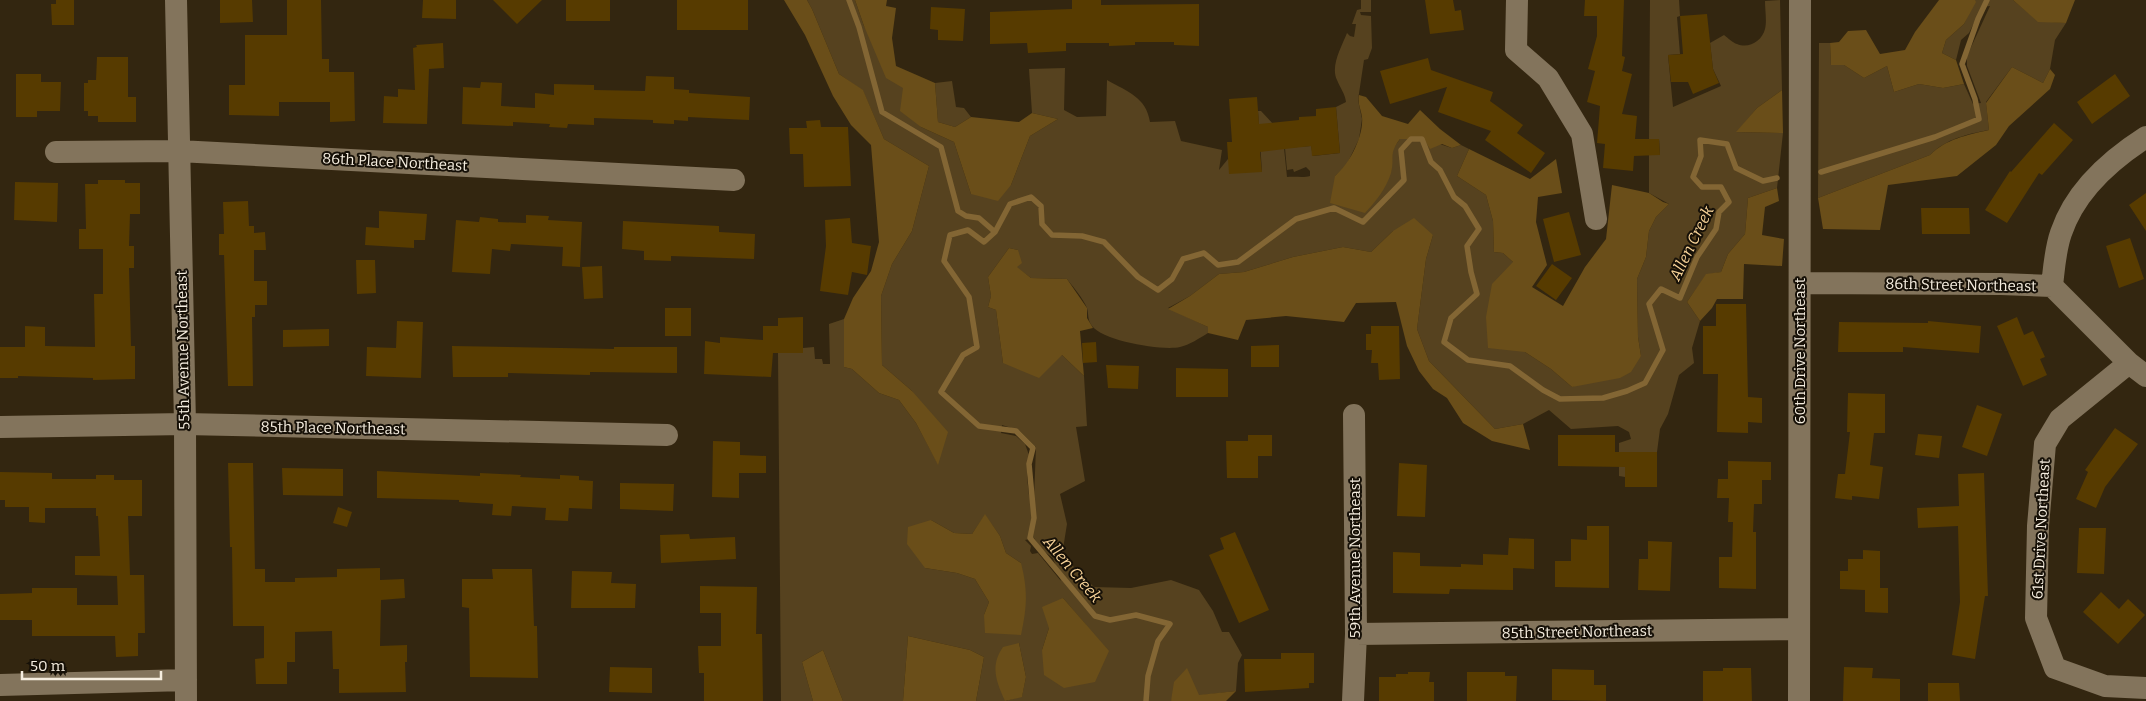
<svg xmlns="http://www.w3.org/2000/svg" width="2146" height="701" viewBox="0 0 2146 701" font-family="Bitter,serif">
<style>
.green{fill:#56421f;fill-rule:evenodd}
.forest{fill:#6a4e19}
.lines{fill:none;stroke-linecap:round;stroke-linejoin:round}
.stream{stroke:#836634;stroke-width:5.5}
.building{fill:#573b00}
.minor{stroke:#83745c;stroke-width:22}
.labels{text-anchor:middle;stroke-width:4;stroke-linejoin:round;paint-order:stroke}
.street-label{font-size:15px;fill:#f6eee0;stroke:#161007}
.water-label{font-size:16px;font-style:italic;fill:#f9d499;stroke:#161007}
</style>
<rect width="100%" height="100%" fill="#332610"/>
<!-- green -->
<path class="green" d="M807,0H855L864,26L903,87L921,127L954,142L971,194L1011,185L1030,136L1058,119L1032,113L1029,69L1065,68L1064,110L1077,117L1106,116L1107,80C1128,92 1146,97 1150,122L1175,121L1181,141L1222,150L1219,170L1228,159L1262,172L1258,111H1261L1274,125L1284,148L1287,177C1295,176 1303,178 1310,176V171L1306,167L1294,172L1293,169L1287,170L1285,148L1311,146L1313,156L1340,153L1336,107L1346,102C1345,93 1340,88 1337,80C1330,66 1342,46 1347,33L1350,36L1354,37L1356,24H1352L1357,10L1361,9V0H1371V12H1360L1361,15L1371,16L1372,48L1368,59L1364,60L1358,100L1362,119L1359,139L1345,168L1335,176L1391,172L1392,150L1400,139H1424L1452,148L1461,145L1469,149L1457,176L1486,195L1493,221L1494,252L1503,253L1513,262L1525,352L1551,369L1572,387L1641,356L1638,337L1637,279L1646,257L1649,231L1656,217L1669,204L1649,193V155H1660L1659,139H1649L1650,0H1679L1680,16L1677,17L1680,54L1668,55L1673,107L1721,86L1713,69L1710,43L1724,35C1728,38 1733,43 1737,44C1749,49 1762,41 1765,29C1767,21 1765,10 1765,1L1780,0L1782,90L1757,108L1737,132L1783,133L1777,188L1748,198L1745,234L1728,254L1721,272L1706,275L1687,302L1700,321L1692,348L1694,363L1679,375L1668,414L1660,429L1657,452H1625V477L1619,476V443L1631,439L1629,432L1618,426L1571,429L1549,410L1523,424L1495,429L1429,361L1417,329L1426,259L1433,235L1393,231L1371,252L1343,247L1293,257L1244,272L1219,274L1190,296L1168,308L1208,327V333C1200,338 1189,345 1180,347C1162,351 1103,341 1092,326C1087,319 1089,315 1087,308C1083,298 1073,287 1067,279L1031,278L1016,267L1018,250L1009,248L988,277L991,296L988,307L996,310L1003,363L1062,355L1084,376L1087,426L1076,427L1085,481L1060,494L1067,524L1062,555L1094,587L1131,588L1171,580L1199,590L1213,611L1222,632H1229L1242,655L1238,663L1236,691L1172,699L1171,701H976L984,657L970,650L908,636L903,701H843L823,650L802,662L813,701H781L778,353H803V348L814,347L815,359H822L823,364H830L829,324L844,319V367L852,369L879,393L899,400L916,423L938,464L912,391L882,365L881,296L892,264L912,231L929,166L884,139L863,91L839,74L812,9ZM1002,425L1020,431L1036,447L1034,498L1029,495L1027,477L1029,455L1025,444L1016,436L1001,433ZM985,515L1000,536L1006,553L1021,563L984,615L989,602L975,579L957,573L925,568L931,520L954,533L972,534ZM1034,538L1042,550L1053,558L1061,581L1038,553L1032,554L1030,551L1031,546L1025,540ZM1063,598L1086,625L1042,650L1049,628ZM1019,643L1026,677L1022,696L1005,701Z
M1975,0H2013L2038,21L2066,23L2055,40L2050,69L2043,83L2012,67L1986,102L1989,130C1967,134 1946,139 1930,155L1818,198L1819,43H1830L1831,65H1844L1864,78L1887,66L1894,92L1919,84L1943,88L1964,84L1973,104L1981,103L1967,66V56L1990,6L1982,7L1969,33L1961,40L1956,60L1942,53L1946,40L1964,24Z
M952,81L956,107L964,108L971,117L955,127L938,122L935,83Z"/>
<!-- forest -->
<path class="forest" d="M784,0H807L812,9L839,74L863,90L884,139L929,166L912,231L892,264L881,296L882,365L912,391L948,432L938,465L916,423L899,400L879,393L852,369L844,367V319L853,298L871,271L879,242L871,145L851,125L833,96L805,35Z
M855,0H887L886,6L896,8L892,38L896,66L935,83L938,122L955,127L971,117L1019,122L1032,113L1058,119L1030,136L1011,185L998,201L971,194L954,142L921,127L900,111L903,88L886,78L864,26Z
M1939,0H1975L1976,2L1964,24L1946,40L1942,53L1956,60L1964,84L1943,88L1919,84L1894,92L1887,66L1864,78L1844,65H1831L1830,43L1839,42L1848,31L1866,30L1880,54L1905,50L1915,32Z
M2013,0H2075L2066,23L2038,22Z
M2012,67L2043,83L2050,69L2055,75L2050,89L2009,126L1996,145L1957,176L1888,185L1880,230L1823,229L1818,198L1930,155C1946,139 1967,135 1989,130L1986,103Z
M1782,90L1783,133L1736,132L1757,108Z
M1359,95L1366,97L1382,116L1408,124L1420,110L1440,129L1461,145L1452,148L1442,144L1430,149L1424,139H1400C1388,155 1395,157 1391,173C1386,189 1376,201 1365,213L1330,203L1335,176C1349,165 1364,136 1362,117C1361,109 1357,103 1359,95Z
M1469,149L1530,179L1556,159L1562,193L1538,197L1536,222L1547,265L1532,287L1563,306L1585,267L1606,239L1612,185L1649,193L1663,202L1669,204L1656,217L1649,231L1646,257L1637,279L1638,337L1641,356L1631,372L1620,378L1572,387L1551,369L1525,352L1488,348L1486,317L1492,284L1513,262L1503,253L1494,252L1493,221L1486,195L1457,176Z
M1777,188L1779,201L1765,207L1762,235L1784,239L1782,266L1744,264L1743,299H1717L1712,308L1700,321L1687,302L1706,274L1721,272L1728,254L1745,234L1748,198Z
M1414,218L1433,235L1426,259L1417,329L1429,361L1495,429L1523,424L1530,450L1492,441L1463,423L1447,398L1433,389L1419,371L1407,346L1396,302L1356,303L1344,322L1286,316L1246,320L1238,340L1208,333V327L1168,309L1190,296L1219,274L1244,272L1293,257L1343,247L1371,252L1393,231Z
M1009,248L1018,250L1022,263L1017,267L1031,278L1067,279L1087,308V318L1093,328L1080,331L1084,376L1062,355L1039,378L1003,363L996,310L988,307L991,296L988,277Z
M985,514L1000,536L1006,553L1021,563C1028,591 1027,606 1021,635L985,633L984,615L989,602L975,579L957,573L925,568L907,544L908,527L931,520L954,533L972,534Z
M1063,598L1109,651L1095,682L1064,688L1044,675L1042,650L1049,628L1042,607Z
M908,636L970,650L984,657L976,701H903Z
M1019,643L1026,677L1022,697L1005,701C996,681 990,666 1003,647Z
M823,650L843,701H813L802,662Z
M1187,668L1199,695L1236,691L1226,701H1171L1174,682Z"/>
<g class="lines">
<!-- stream -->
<path class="stream" d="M849,0L859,27L882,112L941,147L958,211L966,216L979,218L995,232
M1821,172L1935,137L1979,119L1975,99L1962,64L1978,19L1987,0
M1146,701L1148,676L1158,641L1170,624L1136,615L1110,620L1095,616L1030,538L1034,518L1029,464L1033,448L1016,431L979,426L941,392L963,355L977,347L969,297L944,261L950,235L968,230L984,242L995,232L1010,204L1031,197L1041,206L1042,224L1052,235L1082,236L1104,242L1138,277L1158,290L1172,279L1183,259L1204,253L1218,265L1238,262L1296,219L1334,208L1363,222L1404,180L1401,150L1411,139H1422L1431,162L1440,170L1454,197L1465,206L1479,229L1467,246L1471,272L1477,294L1451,318L1444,342L1468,360L1510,366L1543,390L1560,399L1603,398L1627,391L1645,383L1663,350L1649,304L1661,289L1680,298L1697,257L1716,229L1719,212L1729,202L1721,187H1702L1693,177L1701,156L1700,140L1727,144L1736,168L1763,181L1777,178"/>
</g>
<!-- building -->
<path class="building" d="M56,0H74V25H52L51,4H56Z
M220,0H252L253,22L220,23Z
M287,0H321L322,59H329V72H354L355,121L330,122V102H279V116L229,115V85H245V35H287Z
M423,0H456V19L422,18Z
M493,0H542L517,24Z
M566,0H610V21H566Z
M677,0H748V30H677Z
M1072,0H1101V5L1199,4V46L1174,45V42H1135V45L1109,46V43H1066V51L1028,53L1027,43L990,44V12L1072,9Z
M1425,0H1453L1455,11L1461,10L1464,30L1430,34Z
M1585,0H1624L1622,56L1625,57L1622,71L1632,74L1622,114L1637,116L1635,139H1659L1660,155L1634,156L1633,171L1603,168L1605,144L1597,143L1600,106L1587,102L1595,71L1588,69L1597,36V16H1584Z
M931,7L965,9L963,41L938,40V30L930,29Z
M1707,14L1713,69L1719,83L1693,94L1688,82H1671L1668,55L1683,54L1680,16Z
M443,43L444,68L429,69L427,124L383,123L384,96L398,97V89L415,90L413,48L417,47L416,45Z
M97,57H128V97H136V122H98V116H88V111H84V83H88V80H96Z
M1428,58L1431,70L1493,92L1490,101L1523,125L1517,133L1545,153L1531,173L1485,140L1491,131L1438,112L1447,87L1390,104L1380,71Z
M16,74H41V82H61L60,111H37V117H16Z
M2115,74L2130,96L2092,124L2077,102Z
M646,76L674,77V89L689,90V93L750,97L749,120L688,117V121L674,120V124L653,123V120L594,118V125L568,124L567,128L549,127L550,124L513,122V126L462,124L463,87L480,88L481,82L502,83L501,106L535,108V93L554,95V84L594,85V90L645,91Z
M1257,97L1259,124L1299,120V117L1316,116V109L1336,107L1340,153L1312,156L1311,146L1260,152L1262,172L1229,174L1227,142H1232L1229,99Z
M820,120L821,127H848L851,186L804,187L803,154H790L789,128H807L806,121Z
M2054,123L2073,140L2042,175L2039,173L2007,223L1985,210L2010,171L2011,172Z
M98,180H125V183H140V214H130L129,246H134V268H129L131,346H135V379L93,380V378L18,376V378H0V347H25V326L45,327V346L95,347L94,294H103V249H79V229H86L85,184H98Z
M15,182L58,183L57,222L14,220Z
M2146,193V231L2129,205Z
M248,201L249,226H254V233L265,232L266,250H254V281H267V305H255V317H252L253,386H228L224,255H219V234H224L223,202Z
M1921,208H1969L1970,234H1922Z
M379,211L427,214L425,240H414V248L365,245L366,227L379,228Z
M1569,212L1581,255L1554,262L1543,219Z
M526,215L549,216L548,220L582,222L580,267L562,266L563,247L511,244L510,251L492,249L490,274L452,272L456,220L479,222L480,217L498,219V222L526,223Z
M850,218L852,243L871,246L867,275L852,272L848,295L820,291L826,246L825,220Z
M623,221L719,226V232L755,234L754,259L671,256V261L644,260V251L622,249Z
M2130,238L2144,279L2119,288L2106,246Z
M356,260H375L376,293L357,294Z
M1552,264L1572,278L1556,300L1536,286Z
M602,266L603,298L584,299L582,267Z
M1716,304H1746L1748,397L1762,398V423L1748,422V433L1717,432L1718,374H1703V326H1716Z
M665,308H691V336H665Z
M803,317V353H773L771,377L704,374L705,341L720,343V337L763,340V326H778V318Z
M2017,317L2024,335L2033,331L2045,357L2040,359L2047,375L2023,386L1997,326Z
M397,321L423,322L421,378L366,376L367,347L396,348Z
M1928,321L1981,326L1979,353L1903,347V352H1838L1839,322L1928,323Z
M1371,326H1399L1400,379L1379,380L1378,363H1371L1372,350H1366V334H1371Z
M329,329V346L283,347V330Z
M1096,342L1097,362L1083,363L1082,343Z
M1279,345V367H1251V346Z
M452,346L614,349V347H677V373L590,372V375L508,373V377H453Z
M1106,365L1139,366L1138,389L1108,388Z
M1176,368L1228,369V397H1176Z
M1848,393L1885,394V433H1874L1870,465L1883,467L1879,499L1852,496V500L1835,498L1838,474H1845L1850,432H1847Z
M1977,405L2002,414L1987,456L1962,447Z
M2115,428L2138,444L2105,487L2096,508L2076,499L2088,472L2085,470Z
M1918,434L1942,436L1939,458L1915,455Z
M1248,435H1272V456H1258V478H1227L1226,441H1248Z
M1558,435H1615V452H1657V487H1625V467L1558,466Z
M713,441L740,442V455L766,456V473H739V498L712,497Z
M1728,461L1771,462V480H1762V504H1754L1753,532H1756V589L1719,588V557H1732L1733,522H1728L1729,498H1717L1718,479H1728Z
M228,463H253L255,569H265V582H295V578L337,577V569L380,568V580L404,579L405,598L381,600L380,646L407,645V662H405L406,692L339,693V669H333L332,631L295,632V662H287V684H256L255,659L264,658V626H233L232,547H230Z
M1399,463L1427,465L1425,517L1397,516Z
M282,468L343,469V496L283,495Z
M377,471L480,476V473L521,475L520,477L560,479V475L579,476V480L593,481L592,509L569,508L568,521L545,520L546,508L512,506L511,516L492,515L493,504L459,502V500L377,498Z
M0,472L52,473V479H96V475H114V480H142V516H128L130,575H144L145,633H138V656L116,657L115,636H32V620H0V594L32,593V588H77V605H118L117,576L75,575V556H100L98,516H96V508H45V523L29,522V507H5V500H0Z
M1984,473L1988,596H1985L1975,659L1952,655L1960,602L1958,526L1918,528L1917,508L1959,506L1958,474Z
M620,483L674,484L673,511L620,509Z
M338,507L352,512L347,527L333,523Z
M1587,526H1609V588L1555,587V561H1571V539L1587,540Z
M2079,528H2106L2104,574L2077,573Z
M1235,532L1269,610L1239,623L1209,555L1224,549L1220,538Z
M689,534L690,539L735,537L736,559L661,563L660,535Z
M1509,538L1534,539V569L1513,568V590L1450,589L1449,594L1393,593V552L1420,553V566L1461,567V564L1483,565V554L1508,555Z
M1648,541L1672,542L1670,591L1638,590L1639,559H1648Z
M1863,550L1880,551V588H1888V613L1865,612V590L1840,589V571H1848V559H1863Z
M492,569H532L534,626H537L538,678L470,677L469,608L462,607V579H493Z
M572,571L612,572L611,583L636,584L635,608H571Z
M700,586L757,587L756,634H762L763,701H704V673H699L698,646H721V613H700Z
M2101,592L2119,609L2128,599L2145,615L2118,644L2083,612Z
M1281,653H1314V683H1309V688L1245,692L1244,659H1281Z
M610,667L652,668V693L609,692Z
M1844,667L1873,668L1872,678L1900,679V701H1843Z
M1723,668H1751L1752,701H1703V671H1723Z
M1552,669L1594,670V685H1606V701L1552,700Z
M1408,672H1430L1429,682H1434V701H1379V677H1396V674H1408Z
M1467,672H1505V676H1517L1516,701H1467Z
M1928,683H1959L1960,701H1928Z"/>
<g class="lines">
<!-- minor -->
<path class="minor" d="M176,0L185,424L186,701
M1517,0L1516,50L1548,78L1582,134L1596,219
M56,152L178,151L734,180
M1800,283L2001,284L2052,286L2129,363L2146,376
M2052,286C2054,269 2055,250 2061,233C2075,191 2110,160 2146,137
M2129,363L2060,419L2045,444L2038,526L2036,618L2055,668L2105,686L2146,688
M0,427L185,424L667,435
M1356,634L1799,629
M0,685L186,680
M1353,701L1356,634L1354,415
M1799,701L1800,0"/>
</g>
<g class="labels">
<!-- street labels -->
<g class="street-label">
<text transform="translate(395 162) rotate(3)" y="5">86th Place Northeast</text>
<text transform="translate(1961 285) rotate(1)" y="5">86th Street Northeast</text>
<text transform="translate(183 350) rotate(-91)" y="5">55th Avenue Northeast</text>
<text transform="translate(1800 351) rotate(-90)" y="5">60th Drive Northeast</text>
<text transform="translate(333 428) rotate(1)" y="5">85th Place Northeast</text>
<text transform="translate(2041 529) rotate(-87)" y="5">61st Drive Northeast</text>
<text transform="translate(1355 558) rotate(-90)" y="5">59th Avenue Northeast</text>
<text transform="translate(1577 632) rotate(-1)" y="5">85th Street Northeast</text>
</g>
<!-- water labels -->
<g class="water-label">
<text transform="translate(1691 243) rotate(-64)" y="6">Allen Creek</text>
<text transform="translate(1073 569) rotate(50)" y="6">Allen Creek</text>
</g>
</g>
<!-- scale -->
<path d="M22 671v8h139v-8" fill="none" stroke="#f6eee0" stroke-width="2.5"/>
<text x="30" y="671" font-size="15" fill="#f6eee0" stroke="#161007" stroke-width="4" paint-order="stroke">50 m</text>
</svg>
